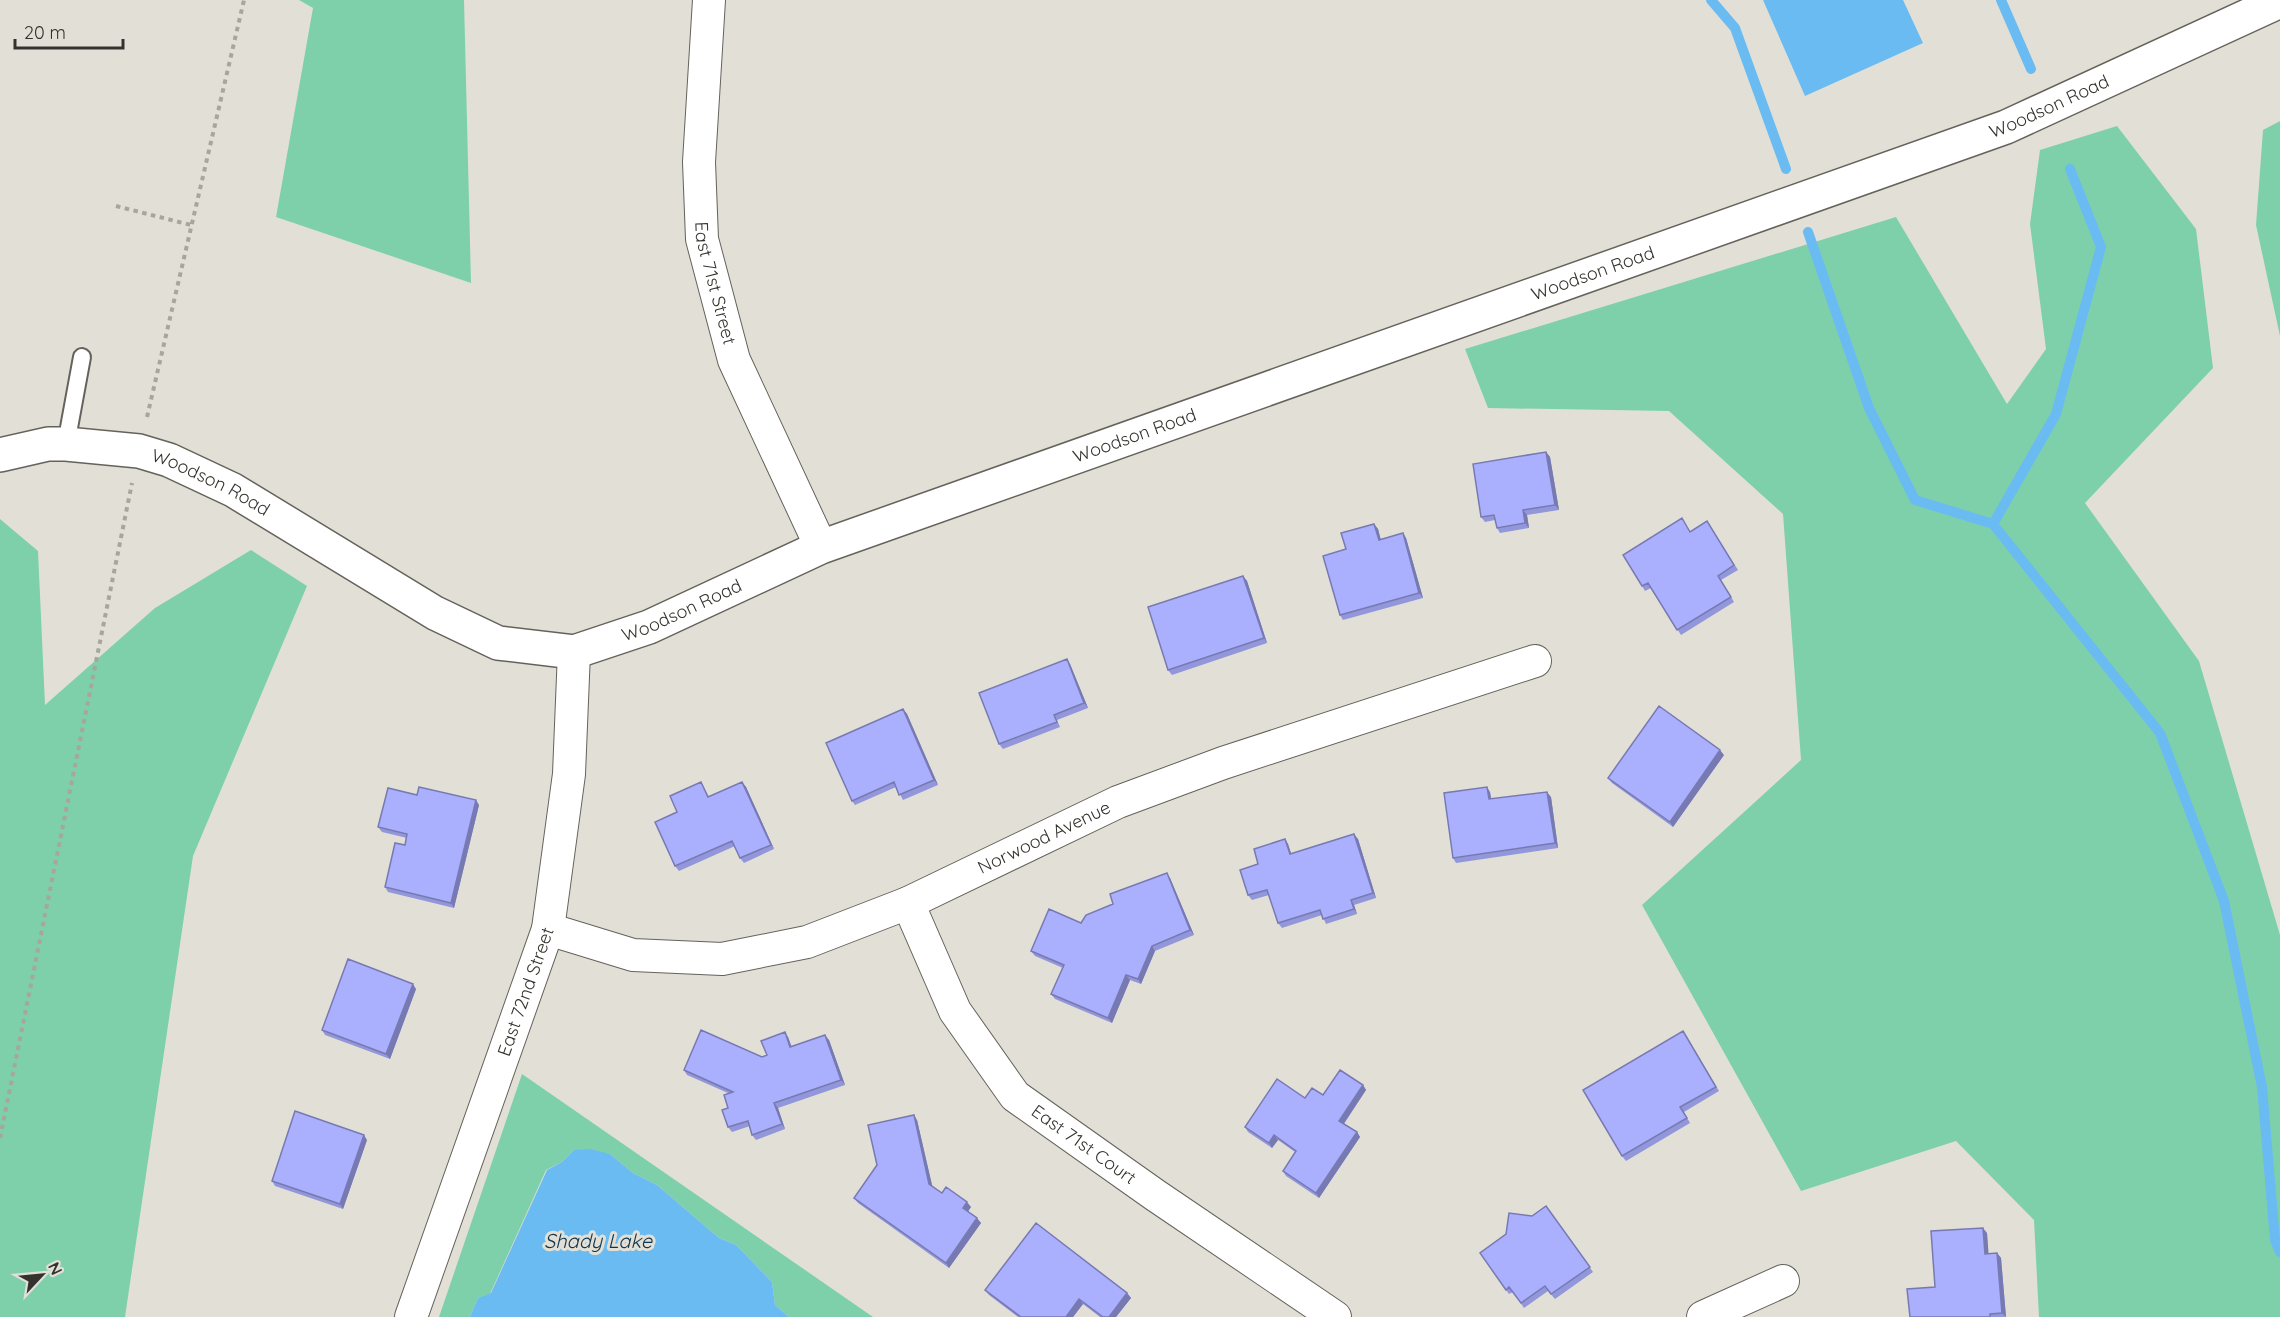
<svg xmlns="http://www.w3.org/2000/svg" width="2280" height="1317" viewBox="0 0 2280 1317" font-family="Quicksand,sans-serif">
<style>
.green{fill:#7ed0ab}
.water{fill:#6abbf2}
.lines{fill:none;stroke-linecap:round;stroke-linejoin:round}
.stream{stroke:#6abbf2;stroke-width:10}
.service-casing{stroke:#64625a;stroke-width:20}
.minor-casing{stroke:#64625a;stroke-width:34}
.tertiary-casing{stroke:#64625a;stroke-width:36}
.path{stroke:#a7a69e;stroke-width:4;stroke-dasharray:4.5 4.5;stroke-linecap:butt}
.service{stroke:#fff;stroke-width:16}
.minor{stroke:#fff;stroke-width:32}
.tertiary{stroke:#fff;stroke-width:33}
.wall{fill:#9296da}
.shaded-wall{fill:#777ab2}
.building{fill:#aaaffe;stroke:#777ab2;stroke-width:1.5}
.labels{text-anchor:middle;stroke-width:6;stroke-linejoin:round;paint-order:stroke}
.street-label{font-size:18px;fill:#33322e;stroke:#e2e0d6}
.water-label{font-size:20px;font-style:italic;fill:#12354c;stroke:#e2e0d6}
</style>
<rect width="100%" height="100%" fill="#e2e0d6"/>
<!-- green -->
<path class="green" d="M299,0H464L471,283L276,217L313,8Z
M2280,121V336L2256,225L2263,130Z
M2117,126L2196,229L2213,368L2085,503L2199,661L2280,935V1317H2039L2034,1220L1956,1141L1801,1191L1642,905L1801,760L1783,514L1669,411L1488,408L1465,349L1896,217L2007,404L2046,349L2030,224L2040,150Z
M0,519L38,551L45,705L155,608L251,550L307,586L193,856L125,1317H0Z
M522,1074L873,1317H789L775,1305L772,1282L736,1245L719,1238L657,1185L633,1173L610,1154L574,1150L562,1162L546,1170L490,1294L478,1298L470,1317H439Z"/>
<!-- water -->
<path class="water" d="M1763,0H1903L1923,43L1805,96Z
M590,1149L610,1154L633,1173L657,1185L719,1238L736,1245L772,1282L775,1305L789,1317H470L478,1298L491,1293L547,1170L562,1162L574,1150Z"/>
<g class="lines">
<!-- stream -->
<path class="stream" d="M1711,0L1735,28L1786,169
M2001,0L2031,69
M2070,169L2101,247L2056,414L1993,524L2160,733L2224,901L2262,1087L2275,1240L2280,1252
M1808,232L1869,408L1915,500L1993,524"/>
<defs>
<path id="service" d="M66,444L82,357"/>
<g id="minor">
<path id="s1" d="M709,0L699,162L702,239L734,360L821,547"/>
<path id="s2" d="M908,903L955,1011L1015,1096L1155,1195L1335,1317"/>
<path id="s3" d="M548,929L633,955L722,959L807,942L908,903L1118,802L1223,763L1535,661"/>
<path id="s4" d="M411,1317L548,929L569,774L574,652"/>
<path d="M1703,1317L1783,1281"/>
</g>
<g id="tertiary">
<path id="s5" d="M0,455L48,444H66L139,451L169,460L233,490L435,613L498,643L574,652L649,627L821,547L2006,127L2280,1"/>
</g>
</defs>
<!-- service casing -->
<use href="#service" class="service-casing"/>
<!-- minor casing -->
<use href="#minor" class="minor-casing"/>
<!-- tertiary casing -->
<use href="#tertiary" class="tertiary-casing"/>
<!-- path -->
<path class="path" d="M116,206L191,225
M147,417L244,0
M0,1138L132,483"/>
<!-- service -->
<use href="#service" class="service"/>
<!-- minor -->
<use href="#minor" class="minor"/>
<!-- tertiary -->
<use href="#tertiary" class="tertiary"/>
</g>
<!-- wall -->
<path class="wall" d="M1546,452L1550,457L1559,510L1527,515L1529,528L1500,533L1497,528L1495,520L1485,522L1481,517Z
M1707,521L1738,570L1721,580L1734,602L1681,635L1651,588L1645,591L1642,586L1690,532Z
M1374,524L1378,529L1381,540L1403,533L1406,538L1423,598L1343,620L1340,615L1346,549Z
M1243,576L1247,581L1267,643L1172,675L1168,670Z
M1070,664L1088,708L1057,720L1060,727L1003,749L999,744Z
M903,709L907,714L938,785L903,800L896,787L855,805L852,801Z
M1724,755L1673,827L1612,783L1608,778Z
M701,782L709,797L742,782L746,787L774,849L744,863L740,858L735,846L679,871L675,866L677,812Z
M1490,792L1491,799L1551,797L1558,848L1456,863L1453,858Z
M417,795L479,805L454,908L388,892L385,887L405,845L407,838L382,832L378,827Z
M1285,839L1288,844L1291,854L1358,839L1376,898L1354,905L1357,914L1326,924L1322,915L1282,928L1278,923L1269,895L1252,900L1248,895L1258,864Z
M1170,878L1194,935L1155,951L1141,984L1130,980L1112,1023L1055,999L1051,994L1063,968L1035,956L1031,951L1113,904Z
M416,989L390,1059L325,1035L322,1030Z
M1683,1031L1719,1091L1684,1112L1690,1123L1626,1161L1622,1156Z
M788,1037L792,1047L829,1040L845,1085L778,1108L785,1129L756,1140L752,1135L750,1126L732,1132L728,1127V1093L687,1075L684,1070L762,1057L767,1055Z
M1363,1085L1366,1090L1344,1124L1357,1132L1360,1137L1319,1198L1286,1176L1283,1171L1295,1152L1278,1140L1272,1148L1248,1132L1245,1127L1305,1098L1323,1095Z
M917,1120L932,1186L942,1193L971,1207L968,1211L981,1223L949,1268L858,1203L854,1198Z
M367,1140L343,1209L275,1186L272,1181Z
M1546,1206L1593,1272L1555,1299L1548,1291L1524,1308L1513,1292L1509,1294L1480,1253Z
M1987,1233L1988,1254L1997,1253L2001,1258L2006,1317H1910L1935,1287Z
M985,1290L1127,1293L1131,1298L1116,1317H1100L1083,1304L1073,1317H1018L989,1295Z"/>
<!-- shaded-wall -->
<path class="shaded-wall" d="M1546,452L1550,457L1559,510L1555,505Z
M1523,510L1527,515L1529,528L1525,523Z
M1374,524L1378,529L1382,545L1379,540Z
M1403,533L1406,538L1423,598L1419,593Z
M1243,576L1247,581L1267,643L1264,638Z
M1067,659L1070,664L1088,708L1084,703Z
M903,709L907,714L938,785L934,780Z
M1720,750L1724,755L1673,827L1670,822Z
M742,782L746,787L774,849L771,845Z
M1487,787L1490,792L1492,804L1489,799Z
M1547,792L1551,797L1558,848L1555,843Z
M476,800L479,805L454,908L451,903Z
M1354,834L1358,839L1376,898L1373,893Z
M1285,839L1288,844L1293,859L1290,854Z
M1167,873L1170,878L1194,935L1190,930Z
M1351,900L1354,905L1357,914L1354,909Z
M1152,946L1155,951L1141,984L1138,979Z
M1126,975L1130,980L1112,1023L1108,1018Z
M413,984L416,989L390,1059L386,1054Z
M785,1032L788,1037L793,1052L790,1047Z
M825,1035L829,1040L845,1085L841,1080Z
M1363,1085L1366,1090L1342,1126L1339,1121Z
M774,1103L778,1108L785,1129L782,1124Z
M914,1115L917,1120L933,1189L929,1184Z
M1357,1132L1360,1137L1319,1198L1316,1193Z
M364,1135L367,1140L343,1209L340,1204Z
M1274,1135L1278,1140L1272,1148L1269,1143Z
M967,1202L971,1207L967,1213L963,1208Z
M977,1218L981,1223L949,1268L946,1263Z
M1983,1228L1987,1233L1989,1259L1985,1254Z
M1997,1253L2001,1258L2006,1317L2002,1313Z
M1127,1293L1131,1298L1116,1317H1109Z
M1079,1299L1083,1304L1073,1317H1066Z"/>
<!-- building -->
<path class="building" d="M1546,452L1555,505L1523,510L1525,523L1497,528L1494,515L1481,517L1473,464Z
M1682,518L1690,532L1707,521L1734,565L1718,576L1731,597L1677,630L1648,583L1642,586L1623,555Z
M1374,524L1379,540L1403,533L1419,593L1340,615L1323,556L1346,549L1341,533Z
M1243,576L1264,638L1168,670L1148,607Z
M1067,659L1084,703L1054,715L1057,722L999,744L979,693Z
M1659,706L1720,750L1670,822L1608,778Z
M903,709L934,780L899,795L894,782L852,801L826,743Z
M701,782L708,797L742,782L771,845L740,858L732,841L675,866L655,822L677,812L670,796Z
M419,787L476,800L451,903L385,887L395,843L405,845L407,834L378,827L388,788L417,795Z
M1487,787L1489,799L1547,792L1555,843L1453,858L1444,793Z
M1354,834L1373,893L1351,900L1354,909L1323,919L1320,910L1278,923L1267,890L1248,895L1240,870L1258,864L1254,849L1285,839L1290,854Z
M1167,873L1190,930L1152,946L1138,979L1126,975L1108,1018L1051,994L1064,965L1031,951L1049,909L1081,923L1086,915L1113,904L1110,894Z
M348,959L413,984L386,1054L322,1030Z
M701,1030L762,1057L767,1055L761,1041L785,1032L790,1047L825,1035L841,1080L774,1103L782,1124L752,1135L748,1121L728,1127L722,1110L728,1108L724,1095L733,1092L684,1070Z
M1683,1031L1716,1087L1680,1107L1687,1118L1622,1156L1583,1090Z
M1340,1070L1363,1085L1339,1121L1357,1132L1316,1193L1283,1171L1296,1151L1274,1135L1269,1143L1245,1127L1277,1079L1305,1098L1312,1088L1323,1095Z
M295,1111L364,1135L340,1204L272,1181Z
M914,1115L929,1184L942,1193L946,1187L967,1202L963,1208L977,1218L946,1263L854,1198L877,1165L868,1125Z
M1546,1206L1590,1267L1551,1294L1545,1286L1521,1303L1509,1287L1506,1290L1480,1253L1506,1234L1509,1213L1532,1216Z
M1036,1223L1127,1293L1109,1317H1103L1079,1299L1066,1317H1021L985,1290Z
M1983,1228L1985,1254L1997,1253L2002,1313L1990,1314V1317H1910L1907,1289L1935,1287L1931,1231Z"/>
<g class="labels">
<!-- street labels -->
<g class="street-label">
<text dy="6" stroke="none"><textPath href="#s5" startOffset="2199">Woodson Road</textPath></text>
<text dy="6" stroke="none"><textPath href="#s5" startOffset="1713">Woodson Road</textPath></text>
<text dy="6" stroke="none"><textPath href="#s1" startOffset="285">East 71st Street</textPath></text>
<text dy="6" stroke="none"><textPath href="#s5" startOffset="1227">Woodson Road</textPath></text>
<text dy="6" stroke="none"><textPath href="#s5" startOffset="219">Woodson Road</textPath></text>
<text dy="6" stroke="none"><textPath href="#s5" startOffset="741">Woodson Road</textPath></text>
<text dy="6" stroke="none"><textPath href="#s3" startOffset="524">Norwood Avenue</textPath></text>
<text dy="6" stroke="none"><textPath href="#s4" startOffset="345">East 72nd Street</textPath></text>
<text dy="6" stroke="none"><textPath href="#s2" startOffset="306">East 71st Court</textPath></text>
</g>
<!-- water labels -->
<g class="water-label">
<text x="598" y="1248">Shady Lake</text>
</g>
</g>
<!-- north arrow -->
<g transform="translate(42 1275) rotate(64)" stroke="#e2e0d6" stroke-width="4.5" paint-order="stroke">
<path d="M0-4.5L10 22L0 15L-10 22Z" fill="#33322e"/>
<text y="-9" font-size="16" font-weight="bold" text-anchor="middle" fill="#33322e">N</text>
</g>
<!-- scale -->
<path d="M15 39v9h108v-9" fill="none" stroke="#33322e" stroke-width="3"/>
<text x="24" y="39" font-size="18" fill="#33322e" stroke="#e2e0d6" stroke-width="4.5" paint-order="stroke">20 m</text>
</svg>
